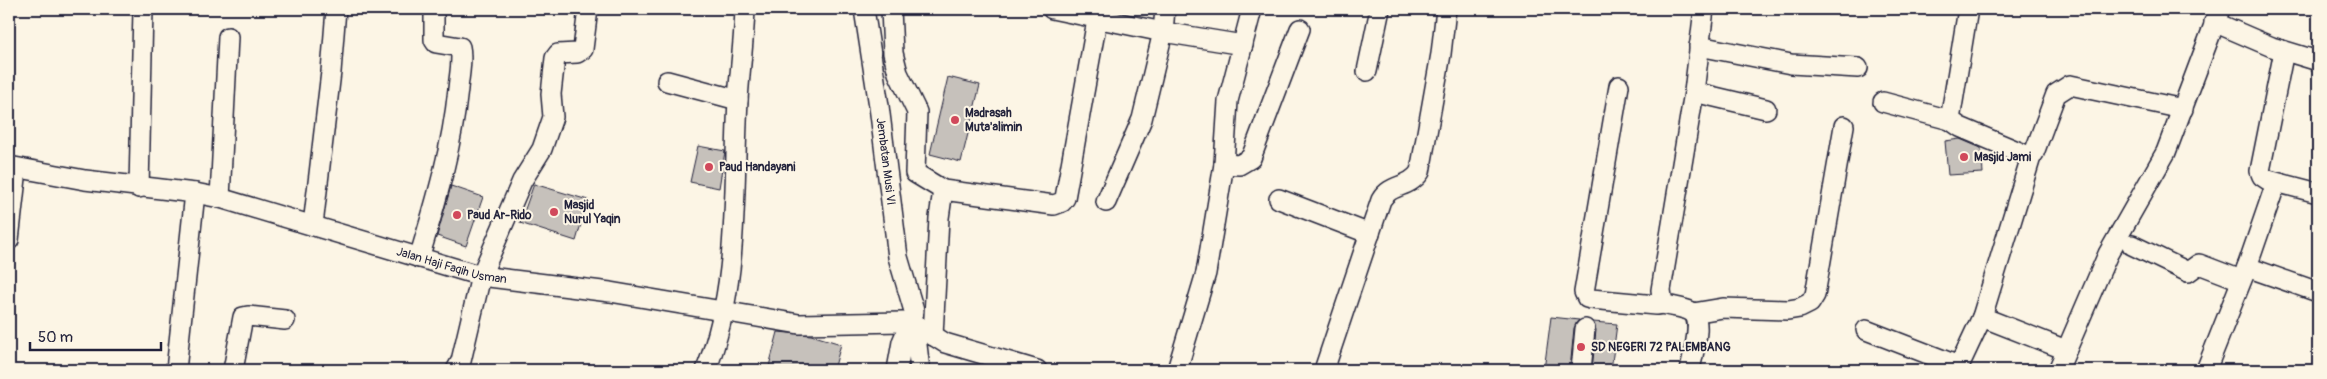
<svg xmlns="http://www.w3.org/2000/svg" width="2327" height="379" viewBox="0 0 2327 379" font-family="Pangolin,sans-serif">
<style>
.building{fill:#c6c1bb;stroke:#22223b}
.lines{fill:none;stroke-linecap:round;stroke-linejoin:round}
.minor-casing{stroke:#22223b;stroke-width:22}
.minor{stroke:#fcf5e5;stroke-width:19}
.poi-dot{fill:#d1495b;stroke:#fcf5e5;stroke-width:2}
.labels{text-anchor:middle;stroke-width:4;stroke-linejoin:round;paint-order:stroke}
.poi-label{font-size:12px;font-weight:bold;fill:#22223b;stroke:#fcf5e5;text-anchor:start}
.street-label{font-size:12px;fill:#22223b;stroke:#fcf5e5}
</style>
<rect width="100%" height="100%" fill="#fcf5e5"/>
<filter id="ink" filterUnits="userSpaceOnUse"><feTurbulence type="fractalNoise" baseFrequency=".02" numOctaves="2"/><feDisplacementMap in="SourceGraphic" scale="10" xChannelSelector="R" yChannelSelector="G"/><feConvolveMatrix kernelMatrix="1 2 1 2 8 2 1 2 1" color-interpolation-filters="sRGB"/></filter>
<g filter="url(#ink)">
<!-- building -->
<path class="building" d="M948,77L980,85L961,162L930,154Z
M1960,139L1981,148L1983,173L1948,175L1945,141Z
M698,146L725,151L719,188L690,182Z
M534,184L588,200L576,241L520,223Z
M451,186L483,197L466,246L437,236Z
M1551,317L1579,320L1574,328L1570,370H1544Z
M1593,322L1617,324L1611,370H1592L1596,330Z
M778,332L811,335L841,344L834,370H768Z"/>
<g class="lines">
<defs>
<g id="minor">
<path id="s1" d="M864,9L879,106L898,257L914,311"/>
<path d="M891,9L893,53L898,73L917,112L915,173L943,190L1054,205L1062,202L1065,198L1099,9"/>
<path d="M1052,9L1163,32L1243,45"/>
<path d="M1968,9L1950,120L1960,127L2031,157L2034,153L2056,94L2070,85L2183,109"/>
<path d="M2214,22L2272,47L2318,61"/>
<path d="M1699,46L1791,64L1858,68"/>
<path d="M2284,51L2260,171L2262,176L2268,180L2318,193"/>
<path d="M1367,71L1380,9"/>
<path d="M667,81L738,100"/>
<path d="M1619,86L1584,292L1587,298L1591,299L1656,305L1663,304"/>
<path d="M1694,92L1766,109"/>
<path d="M1883,102L1950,120"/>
<path d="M1224,164L1239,165L1251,158L1300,29"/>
<path id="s2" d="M9,166L85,180L195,193L220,198L481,276L610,292L799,324L903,322"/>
<path d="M139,188L143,9"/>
<path d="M220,198L228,37"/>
<path d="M1279,199L1370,234"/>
<path d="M1106,202L1142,119L1163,32L1165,9"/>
<path d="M313,225L331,72L336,9"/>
<path d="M9,240L17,169"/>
<path d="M2132,245L2188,272L2199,264L2241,280"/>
<path d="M419,258C436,202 452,148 458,89C459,76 463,60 460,47L436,43L434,40V9"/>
<path d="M2247,267L2318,292"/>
<path d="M1693,313L1723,308L1788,310L1800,308L1810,303L1815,295L1844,126"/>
<path d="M1982,317L2031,157"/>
<path d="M918,326L945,343L1037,370"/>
<path d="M915,328L920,370"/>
<path d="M1866,330L1959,366L1958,370"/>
<path d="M933,336L939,218L943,190"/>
<path d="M1959,366L1982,317L2066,350"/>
<path d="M176,370L195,193"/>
<path d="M233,370L243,317L248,316L285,320"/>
<path d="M456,370L461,361L481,276L522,181L542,149L553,117L551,94L555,58L558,54L577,53L583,49L588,9"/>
<path d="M706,370C740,285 733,190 738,100C740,69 744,39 745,9"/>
<path d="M897,370L902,342L908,328"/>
<path d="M1177,370L1206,273L1224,164L1228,101L1252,9"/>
<path d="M1324,370L1381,200C1391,183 1408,189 1420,172L1441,54L1446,9"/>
<path d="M1581,370L1585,329"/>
<path d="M1690,370C1692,356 1705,318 1690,311C1682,307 1672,307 1663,304L1661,290L1694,92L1704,9"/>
<path d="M2058,370L2108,254L2166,152L2220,9"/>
<path d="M2206,370L2247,267L2276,183"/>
</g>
</defs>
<!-- minor casing -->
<use href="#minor" class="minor-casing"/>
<!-- minor -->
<use href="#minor" class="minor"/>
</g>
</g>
<!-- markers -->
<g class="poi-dot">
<circle cx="955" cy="120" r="5"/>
<circle cx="1964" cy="157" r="5"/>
<circle cx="709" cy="167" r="5"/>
<circle cx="554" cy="212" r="5"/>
<circle cx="457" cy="215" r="5"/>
<circle cx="1581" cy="347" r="5"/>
</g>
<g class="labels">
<!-- poi labels -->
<g class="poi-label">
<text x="965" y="117">Madrasah<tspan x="965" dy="14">Muta'alimin</tspan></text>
<text x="1974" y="161">Masjid Jami</text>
<text x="719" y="171">Paud Handayani</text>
<text x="564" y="209">Masjid<tspan x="564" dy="14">Nurul Yaqin</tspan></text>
<text x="467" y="219">Paud Ar-Rido</text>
<text x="1591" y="351">SD NEGERI 72 PALEMBANG</text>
</g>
<!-- street labels -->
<g class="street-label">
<text dy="4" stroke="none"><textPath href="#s1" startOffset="154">Jembatan Musi VI</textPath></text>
<text dy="4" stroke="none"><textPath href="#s2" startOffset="455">Jalan Haji Faqih Usman</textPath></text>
</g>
</g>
<!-- margin -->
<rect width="2327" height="379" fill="none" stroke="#fcf5e5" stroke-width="30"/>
<rect x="15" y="15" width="2297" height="349" fill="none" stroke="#22223b" stroke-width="2" filter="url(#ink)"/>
<!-- scale -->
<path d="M30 342v8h131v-8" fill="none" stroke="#22223b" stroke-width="2.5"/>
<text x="38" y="342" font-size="15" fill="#22223b" stroke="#fcf5e5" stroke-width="4" paint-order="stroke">50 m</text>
</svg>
